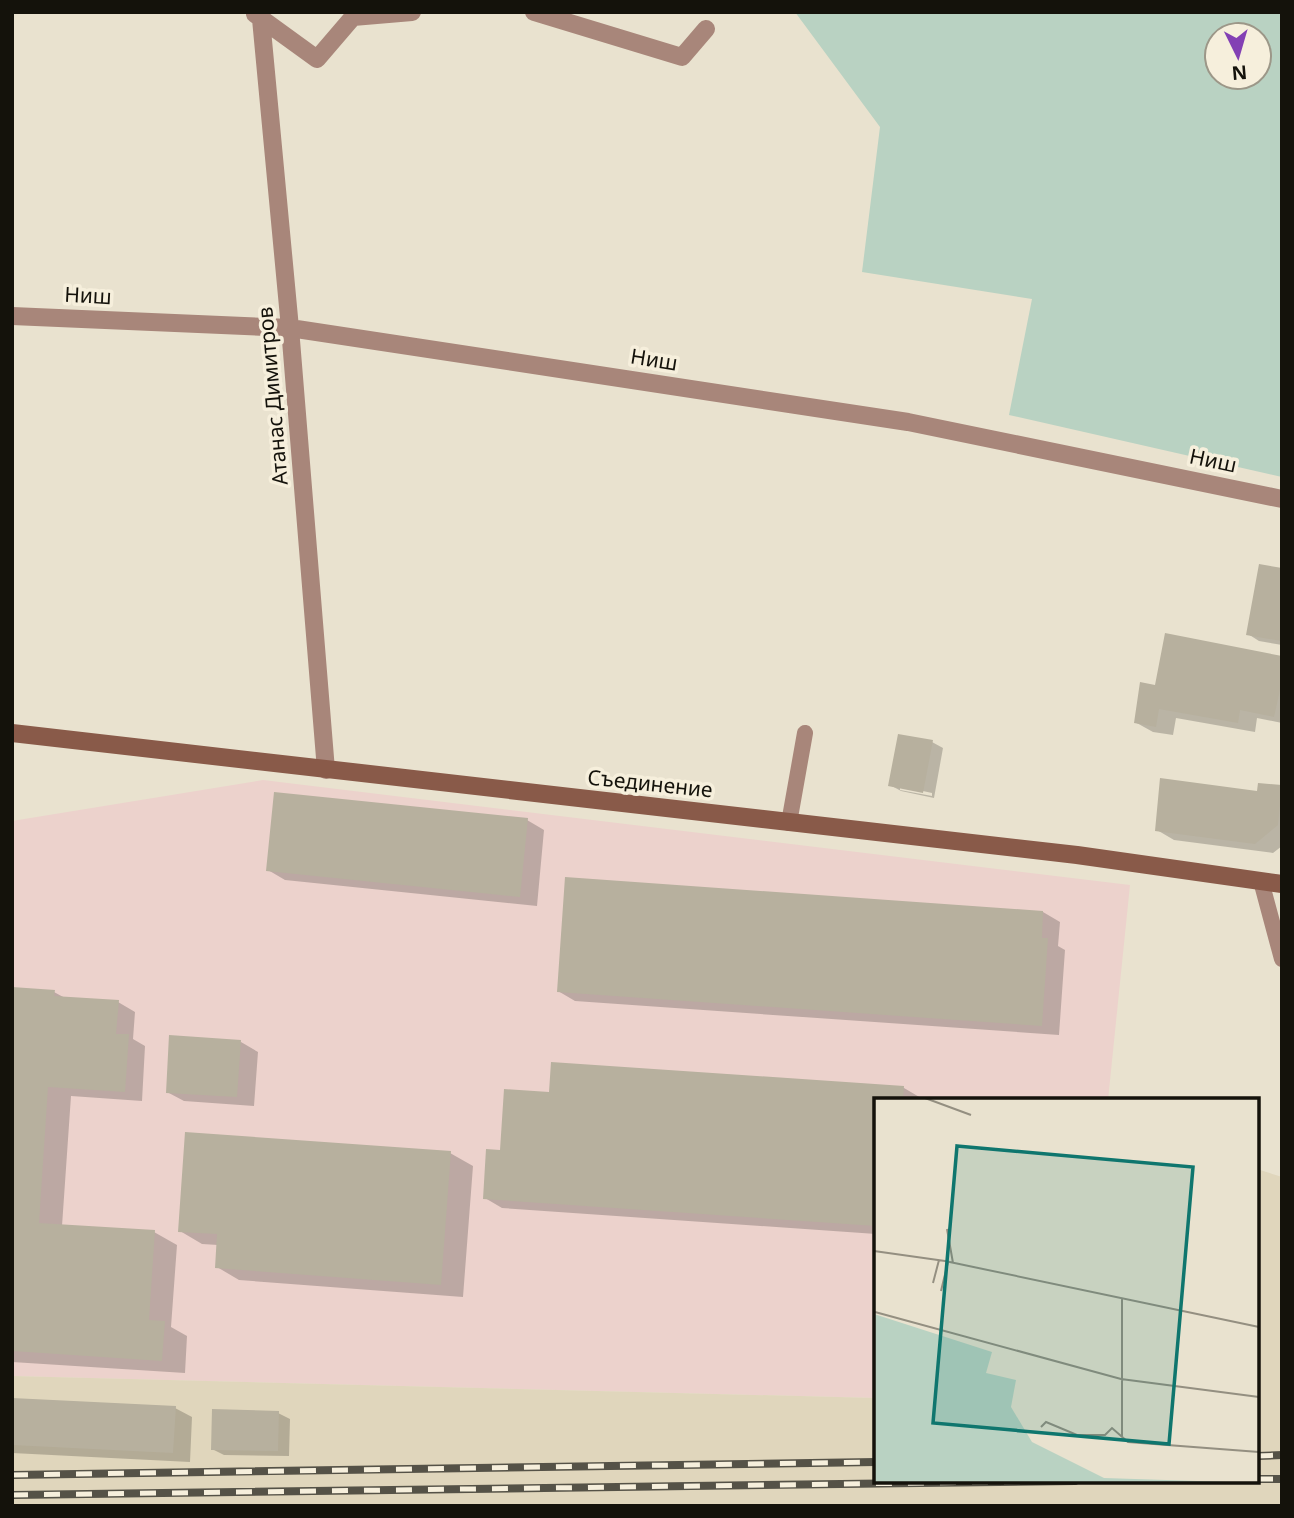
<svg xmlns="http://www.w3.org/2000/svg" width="1294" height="1518" viewBox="0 0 1294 1518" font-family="'Noto Sans',sans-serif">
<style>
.industrial{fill:#ecd2cc}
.built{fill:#e0d6bc}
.green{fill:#b9d2c2;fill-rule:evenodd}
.shadow{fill:#0003;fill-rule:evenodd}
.building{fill:#b7b09e}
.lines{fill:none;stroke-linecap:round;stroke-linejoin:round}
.service{stroke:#a8867a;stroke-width:16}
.minor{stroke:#a8867a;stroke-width:18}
.secondary{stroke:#895a49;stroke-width:18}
.rail-casing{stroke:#555247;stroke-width:8}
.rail{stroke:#f6efdc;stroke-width:5;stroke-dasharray:16;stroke-linecap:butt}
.labels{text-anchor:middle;stroke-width:7;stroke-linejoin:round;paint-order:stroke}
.street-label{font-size:21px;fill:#14120b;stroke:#f6efdc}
.inset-road{fill:none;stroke:#948f81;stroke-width:2}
.view{fill:#0f766e;fill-opacity:0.15;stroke:#0f766e;stroke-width:3.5}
.inset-edge{fill:none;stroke:#14120b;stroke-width:3.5}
</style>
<rect width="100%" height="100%" fill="#e9e2cf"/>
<!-- industrial -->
<path class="industrial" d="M263,780L1130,885L1108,1100H876V1398L12,1376V821Z"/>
<!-- built -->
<path class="built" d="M1257,1169L1282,1177V1506H12V1376L876,1398V1481H1257Z"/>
<!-- green -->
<path class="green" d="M795,12H1282V477L1009,415L1032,299L862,272L880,127ZM1217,35H1259V77H1217Z"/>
<!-- shadow -->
<path class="shadow" d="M1282,570V645L1259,641L1248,634Z
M1282,658V723L1257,718L1255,732L1176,718L1173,735L1153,732L1135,722L1156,687Z
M932,742L943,748L934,798L901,791L890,785ZM900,786L932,793V796L900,790Z
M1282,787V846L1273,853L1174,840L1157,830Z
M527,820L544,830L537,906L285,880L268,870Z
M566,879L1043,912L1060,922L1058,946L1065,950L1059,1035L575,1001L558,991Z
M12,989L54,992L65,998L118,1002L135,1012L133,1039L145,1046L142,1101L71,1096L62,1226L154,1232L177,1245L171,1327L187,1336L185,1373L12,1362Z
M241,1042L258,1052L254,1106L184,1101L167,1092Z
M904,1088L921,1098V1100H876V1234L502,1208L485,1198L501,1151L550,1094Z
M450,1153L473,1166L463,1297L239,1280L217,1267L218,1245L202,1244L180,1231Z
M12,1399L175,1408L192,1417L190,1462L12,1453Z
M278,1413L290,1419L289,1456L224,1455L212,1449Z"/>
<!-- building -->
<path class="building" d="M1259,564L1282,568L1281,641L1246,635Z
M1165,633L1282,656V681L1274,717L1240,710L1238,723L1159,709L1156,727L1134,723L1140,682L1155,685Z
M898,734L933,740L923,793L888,786Z
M1160,778L1257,791L1258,783L1282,785L1278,825L1255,844L1155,831Z
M274,792L528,818L520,897L266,871Z
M565,877L1043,911L1042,938H1048L1042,1026L557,992Z
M12,987L55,990L54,996L119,1000L116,1034H129L125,1092L48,1087L39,1223L155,1230L149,1320L165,1321L162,1361L12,1351Z
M169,1035L241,1040L237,1097L166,1093Z
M551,1062L904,1086L903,1100H876V1226L483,1199L486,1149L500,1150L504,1089L549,1092Z
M185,1132L451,1151L441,1285L215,1268L217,1234L178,1232Z
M12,1398L176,1406L173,1453L12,1445Z
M212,1409L279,1411L278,1451L211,1450Z"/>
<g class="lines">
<!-- service -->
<path class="service" d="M789,823L805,733
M1261,881L1282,959"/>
<!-- minor -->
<path class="minor" d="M534,12L682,57L706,29
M255,14L317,59L353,17L412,12
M261,19L290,328L326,770
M12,316L290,328L908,422L1282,499"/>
<!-- secondary -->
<path class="secondary" d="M12,733L1077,855L1282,884"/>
<defs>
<path id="rail" d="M1257,1456L1282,1455
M12,1475L876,1462
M1257,1479H1282
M12,1495L1075,1481"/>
</defs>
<!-- rail casing -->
<use href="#rail" class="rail-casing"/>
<!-- rail -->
<use href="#rail" class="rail"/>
</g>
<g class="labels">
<!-- street labels -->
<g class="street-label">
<text transform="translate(88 296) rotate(3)" y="7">Ниш</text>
<text transform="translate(654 360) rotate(9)" y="7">Ниш</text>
<text transform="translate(273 396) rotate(-95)" y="7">Атанас Димитров</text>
<text transform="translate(1213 461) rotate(12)" y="7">Ниш</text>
<text transform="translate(650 784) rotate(6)" y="7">Съединение</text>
</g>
</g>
<!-- overview -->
<g transform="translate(874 1098)">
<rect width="385" height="385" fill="#e9e2cf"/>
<path d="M0,216L118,254L112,275L142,282L137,309L158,344L230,380L385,385H0Z" fill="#b9d2c2"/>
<path class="inset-road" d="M51,0L97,17M73,131L79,165M0,153L71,163L385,229M59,185L65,162M67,193L74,164M1,214L247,281L385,299M167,329L172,324L203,337H231L238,330L254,344L385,354M248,338V200"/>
<path class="view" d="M83,48L319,69L295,346L59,325Z"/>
<rect width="385" height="385" class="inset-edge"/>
</g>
<!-- border -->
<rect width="1294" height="1518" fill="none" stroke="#14120b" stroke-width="28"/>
<!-- north arrow -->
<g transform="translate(1238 56) rotate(175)"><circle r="33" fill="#f6efdc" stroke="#9c9788" stroke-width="2"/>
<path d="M0-5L12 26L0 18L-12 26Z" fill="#8340b4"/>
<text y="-10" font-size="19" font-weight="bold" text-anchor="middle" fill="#14120b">N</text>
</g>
</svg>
